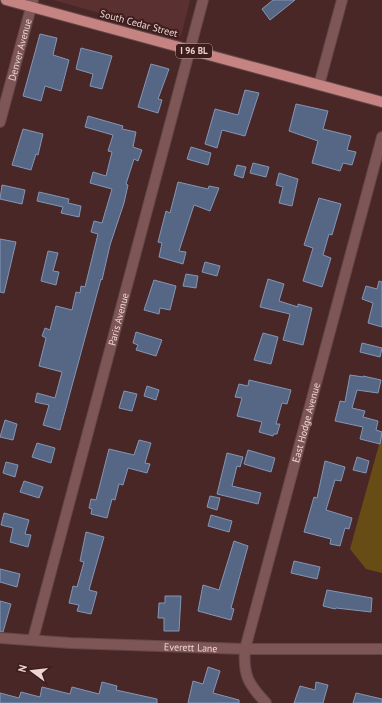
<svg xmlns="http://www.w3.org/2000/svg" width="382" height="703" viewBox="0 0 382 703" font-family="'PT Sans',sans-serif">
<style>
.built{fill:#5a3030}
.green{fill:#674c15}
.building{fill:#566785;stroke:#8396b5}
.lines{fill:none;stroke-linecap:round;stroke-linejoin:round}
.minor-casing{stroke:#634646;stroke-width:12}
.major-casing{stroke:#634646;stroke-width:12}
.minor{stroke:#7d5655;stroke-width:10}
.major{stroke:#c58482;stroke-width:10}
.labels{text-anchor:middle;stroke-width:4;stroke-linejoin:round;paint-order:stroke}
.shield{fill:#3e1d1d;stroke:#b89e9c;stroke-width:1}
.shield-label{font-size:9px;font-weight:bold;fill:#ecd5d3}
.street-label{font-size:10px;fill:#ecd5d3;stroke:#3e1d1d}
</style>
<rect width="100%" height="100%" fill="#4a2727"/>
<!-- built -->
<path class="built" d="M53,0H190L181,36Z"/>
<!-- green -->
<path class="green" d="M382,434V573L366,569L350,549Z"/>
<!-- building -->
<path class="building" d="M273,0H295L270,20L262,9Z
M40,34L57,38L53,55L69,60L61,91L45,86L41,101L23,96Z
M81,48L112,56L102,89L90,86L93,74L76,69Z
M151,64L169,69L158,99L162,100L158,113L138,107Z
M245,90L259,93L245,136L222,130L217,148L205,144L215,109L238,115Z
M296,104L328,111L323,129L351,136L347,150L356,152L352,165L343,163L340,171L312,163L318,141L289,131Z
M88,116L123,126L122,129L136,132L133,147L142,150L138,161L134,159L126,184L128,185L124,203L110,245L102,280L101,279L60,430L43,425L49,405L35,402L37,393L55,398L62,372L39,366L46,338L42,336L45,328L50,330L56,306L72,310L76,292L80,293L81,286L85,287L98,234L91,232L94,221L102,223L112,189L90,183L93,172L106,176L112,152L108,151L113,135L85,127Z
M23,129L43,134L38,155L36,154L31,170L12,165Z
M191,147L211,153L208,165L187,159Z
M253,163L269,167L266,177L250,173Z
M237,165L246,167L243,178L234,175Z
M279,173L298,179L292,206L279,203L283,187L276,185Z
M178,182L208,189L209,186L219,188L210,211L194,205L179,251L186,252L183,264L159,257L162,243L158,242L166,211L170,213Z
M2,185L25,190L22,204L0,199Z
M39,192L69,199L68,203L81,206L79,217L61,213L63,207L37,201Z
M319,198L341,204L332,235L329,234L323,255L331,258L322,287L303,281L313,248L304,245Z
M0,239L16,242L4,293L0,292Z
M48,251L58,253L53,271L59,272L56,285L41,281Z
M205,262L220,266L217,276L202,272Z
M186,274L198,276L196,288L183,286Z
M268,279L284,284L279,301L298,307V304L312,308L303,345L283,340L290,314L260,307Z
M154,280L176,286L170,310L160,308L159,314L144,310Z
M379,281L382,282V327L368,323L373,303L362,299L366,286L377,289Z
M136,332L162,340L156,356L136,350L138,345L133,343Z
M263,333L278,337L271,364L254,360Z
M362,343L382,348L380,357L360,352Z
M350,375L363,377V376L381,380L378,393L357,390L352,408L365,411L363,417L378,421L376,430L382,432L380,444L360,439L363,427L335,421L340,401L345,402Z
M249,380L291,390L287,404L282,403L276,424H280L277,434H274L273,436L259,432L262,422L237,416L242,398L235,397L239,384L248,386Z
M147,386L159,390L156,400L144,396Z
M124,391L137,394L132,411L119,408Z
M5,420L17,424L13,440L0,437Z
M139,440L151,443L145,463L150,464L147,473L128,468L123,485L119,484L115,500L112,499L107,518L91,514L92,509L89,508L91,499L96,500L109,449L134,455Z
M37,443L55,448L51,463L32,457Z
M248,450L275,458L271,472L244,464Z
M227,453L243,457L240,467L237,466L232,486L261,493L258,504L217,494Z
M357,457L369,461L366,473L353,470Z
M325,461L345,467L341,481L335,480L326,510L352,518L349,529L345,528L340,546L330,544L331,539L304,532L314,497L317,498Z
M6,462L18,465L15,477L3,473Z
M24,481L43,487L39,498L20,492Z
M210,496L220,498L217,510L207,507Z
M4,513L29,520L25,534L31,535L28,547L10,542L13,528L1,525Z
M211,515L232,521L229,532L208,526Z
M86,532L104,537L89,590L97,592L91,614L77,611L79,605L69,603L73,586L77,587L84,562L80,561Z
M234,541L248,546L231,608L234,609L231,620L198,611L203,585L219,590Z
M294,561L320,567L317,579L291,573Z
M0,569L20,574L17,587L0,582Z
M327,590L372,598L371,612L336,608L335,609L323,606Z
M165,596H181L179,631H164V618H158L159,603H165Z
M0,601L11,604L3,632H0Z
M208,667L220,671L213,693L239,700V703H188L193,681L203,684Z
M102,682L117,686L116,690L157,699V703H0V693L19,698L21,692L40,697L42,687L70,694L72,687L99,694Z
M316,682L328,685L323,703H294L300,686L315,690Z
M356,693L382,699V703H353Z"/>
<g class="lines">
<defs>
<g id="minor">
<path d="M319,85L342,0"/>
<path id="s1" d="M0,122L33,0"/>
<path id="s2" d="M0,638L70,643L245,649H382"/>
<path id="s3" d="M33,639L203,0"/>
<path id="s4" d="M266,703C248,684 243,675 245,649L382,137"/>
</g>
<path id="major" d="M6,0L382,102"/>
</defs>
<!-- minor casing -->
<use href="#minor" class="minor-casing"/>
<!-- major casing -->
<use href="#major" class="major-casing"/>
<!-- minor -->
<use href="#minor" class="minor"/>
<!-- major -->
<use href="#major" class="major"/>
</g>
<g class="labels">
<!-- shield labels -->
<rect class="shield" x="176" y="44" width="36" height="14" rx="3"/>
<g class="shield-label">
<text x="194" y="54">I 96 BL</text>
</g>
<!-- street labels -->
<g class="street-label">
<text transform="translate(139 23) rotate(15)" y="4">South Cedar Street</text>
<text dy="4" stroke="none"><textPath href="#s1" startOffset="75">Denver Avenue</textPath></text>
<text dy="4" stroke="none"><textPath href="#s3" startOffset="331">Paris Avenue</textPath></text>
<text dy="4" stroke="none"><textPath href="#s4" startOffset="295">East Hodge Avenue</textPath></text>
<text dy="4" stroke="none"><textPath href="#s2" startOffset="191">Everett Lane</textPath></text>
</g>
</g>
<!-- north arrow -->
<g transform="translate(32 671) rotate(285)" stroke="#3e1d1d" stroke-width="3" paint-order="stroke">
<path d="M0-3L7 15L0 10L-7 15Z" fill="#ecd5d3"/>
<text y="-6" font-size="11" font-weight="bold" text-anchor="middle" fill="#ecd5d3">N</text>
</g>
</svg>
